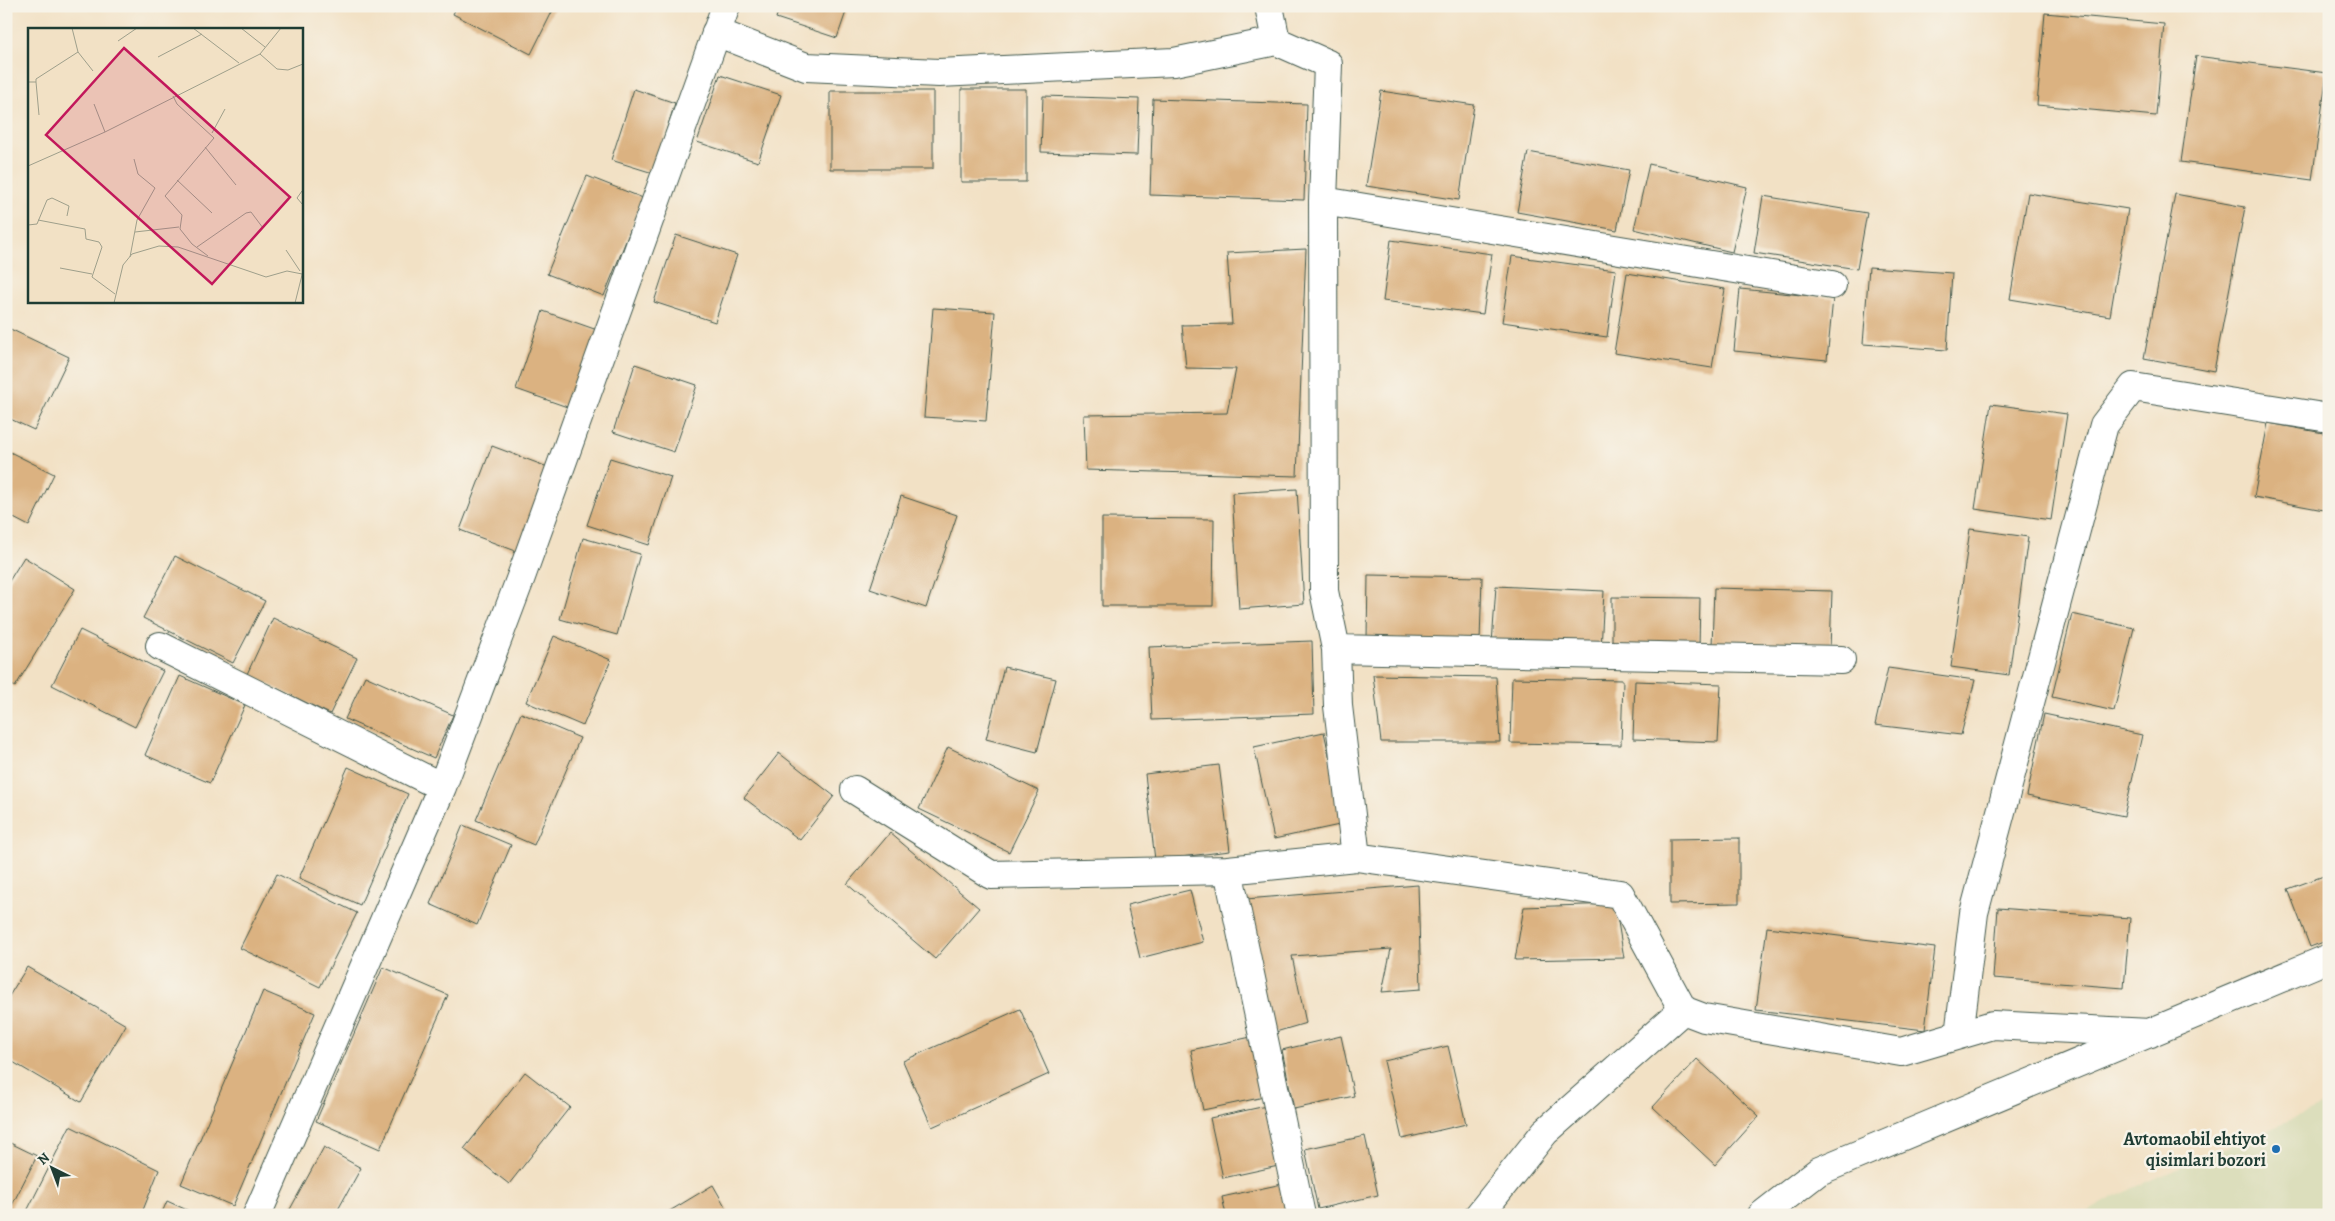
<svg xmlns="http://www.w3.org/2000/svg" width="2335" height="1221" viewBox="0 0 2335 1221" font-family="Alegreya,serif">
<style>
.built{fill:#dcdebc}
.building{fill:#dbb281}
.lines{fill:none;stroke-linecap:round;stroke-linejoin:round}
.minor-casing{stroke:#3f564a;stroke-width:30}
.minor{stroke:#fff;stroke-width:28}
.poi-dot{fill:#1f6fb2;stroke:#f7f3e8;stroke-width:2}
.labels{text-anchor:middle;stroke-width:5;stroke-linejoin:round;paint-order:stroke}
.poi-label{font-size:18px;font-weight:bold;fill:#1f3d34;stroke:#f7f3e8;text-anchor:end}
.inset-road{fill:none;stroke:#9e9f8b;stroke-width:1}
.view{fill:#c2185b;fill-opacity:0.15;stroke:#c2185b;stroke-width:2.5}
.inset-edge{fill:none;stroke:#1f3d34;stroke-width:2.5}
</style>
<rect width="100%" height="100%" fill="#f7f3e8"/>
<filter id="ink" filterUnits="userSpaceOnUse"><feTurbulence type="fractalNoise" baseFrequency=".02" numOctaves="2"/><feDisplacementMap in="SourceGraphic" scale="10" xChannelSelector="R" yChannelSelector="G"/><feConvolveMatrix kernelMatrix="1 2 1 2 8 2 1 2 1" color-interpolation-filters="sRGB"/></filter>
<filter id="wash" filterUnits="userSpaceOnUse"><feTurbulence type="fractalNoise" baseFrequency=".0096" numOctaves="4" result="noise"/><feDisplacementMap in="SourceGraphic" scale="20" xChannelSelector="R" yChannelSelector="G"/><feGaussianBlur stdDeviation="1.12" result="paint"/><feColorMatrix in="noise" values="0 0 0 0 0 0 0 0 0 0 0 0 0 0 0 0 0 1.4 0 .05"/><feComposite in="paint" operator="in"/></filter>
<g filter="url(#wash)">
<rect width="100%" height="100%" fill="#f2e1c5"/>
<!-- built -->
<path class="built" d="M2329,1103V1215H2082L2117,1195Z"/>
<g id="blocks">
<!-- building -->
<path class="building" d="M457,6H555L531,54L453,14Z
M780,6H848L837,38L776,18Z
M2045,13L2164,24L2156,116L2037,105Z
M2196,56L2327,73L2312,180L2181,162Z
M720,75L781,95L758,162L697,142Z
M634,89L675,103L653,173L611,160Z
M961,89H1026V182H961Z
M830,91H933V169H830Z
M1381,91L1474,105L1459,200L1366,186Z
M1043,96L1139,99L1137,155L1041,152Z
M1153,99L1307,104L1304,200L1150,195Z
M1528,152L1629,170L1617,230L1517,212Z
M1649,164L1747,187L1732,252L1634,229Z
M587,176L643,198L604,296L547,274Z
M2028,193L2128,209L2110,316L2010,299Z
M2175,194L2245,207L2214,371L2144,358Z
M1763,196L1867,213L1857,269L1754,253Z
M676,235L737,255L715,322L654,302Z
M1391,240L1492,254L1483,314L1383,301Z
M1306,249L1297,476L1086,470L1084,415L1227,413L1236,369L1186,368L1182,325L1232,324L1227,253Z
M1512,256L1616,270L1607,337L1502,322Z
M1869,267L1952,273L1947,350L1863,344Z
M1627,273L1725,289L1712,368L1614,353Z
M1740,289L1833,298L1827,360L1734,351Z
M933,308L995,312L986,421L924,417Z
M543,311L600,331L573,409L516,389Z
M6,327L69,357L34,430L6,417Z
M635,364L697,385L674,452L613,432Z
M1991,404L2067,414L2051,520L1975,509Z
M2268,423L2329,434V511L2254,497Z
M492,446L553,469L521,553L460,530Z
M6,450L54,474L29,526L6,514Z
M610,458L671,477L649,545L587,525Z
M1297,489L1304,604L1239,609L1232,493Z
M901,496L957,515L926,608L870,589Z
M1102,518L1214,519L1213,606H1102Z
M1970,529L2028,537L2009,675L1951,667Z
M583,538L640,554L617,635L560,619Z
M175,556L265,601L233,663L143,618Z
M24,557L75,589L15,687L6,681V586Z
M1368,575L1482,577L1480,641L1367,639Z
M1496,586L1604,591L1601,650L1492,644Z
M1714,588L1832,591L1830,650L1712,646Z
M1612,597L1700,598L1699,648L1612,647Z
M2072,614L2134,628L2114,711L2052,697Z
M273,618L357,658L330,714L247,674Z
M80,630L163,671L135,727L52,685Z
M554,636L611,660L583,726L526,702Z
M1312,641L1314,714L1152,720L1149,647Z
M1004,667L1056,679L1037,752L986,739Z
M1888,668L1975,680L1961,735L1875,725Z
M1373,675L1496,677L1500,742H1381Z
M180,676L245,705L210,783L145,755Z
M365,676L453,715L434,758L345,719Z
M1512,678L1623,680L1621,745L1510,743Z
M1635,681L1721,684L1718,742L1633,739Z
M521,713L580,738L534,845L476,820Z
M2044,714L2142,735L2124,816L2027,796Z
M1324,732L1344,824L1274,839L1254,747Z
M948,747L1039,791L1009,852L919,809Z
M779,753L834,796L800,840L744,798Z
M1219,765L1230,851L1155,860L1145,774Z
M348,767L408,794L360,905L299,878Z
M463,825L511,845L477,925L430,904Z
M890,833L979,908L935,959L847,884Z
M1739,838V903L1670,904V839Z
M277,874L357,913L320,987L240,948Z
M2329,874V940L2310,947L2288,889Z
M1418,885L1421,989L1382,992L1391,949L1292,956L1306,1023L1269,1034L1246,899Z
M1190,890L1203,942L1140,958L1127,905Z
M1615,904L1624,958L1515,960L1524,907Z
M1998,908L2130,918L2124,988L1993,978Z
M1767,927L1935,948L1925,1030L1756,1010Z
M27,967L126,1025L81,1102L6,1058V1001Z
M383,967L448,995L380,1149L316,1121Z
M263,991L315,1013L233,1206L181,1184Z
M1020,1009L1049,1074L932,1127L903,1061Z
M1341,1036L1354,1096L1294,1109L1282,1050Z
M1251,1037L1264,1097L1203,1110L1191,1050Z
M1448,1046L1466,1124L1402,1139L1384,1061Z
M1697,1059L1759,1116L1715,1165L1653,1107Z
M525,1072L570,1107L509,1184L464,1149Z
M1271,1105L1283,1165L1223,1178L1210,1118Z
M70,1126L159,1170L141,1215H25Z
M1365,1136L1378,1195L1318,1209L1305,1149Z
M6,1141L37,1156L7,1215H6Z
M324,1147L361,1168L335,1215H293L288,1213Z
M1282,1184L1289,1215H1226L1222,1197Z
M713,1185L730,1215H663Z
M167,1201L198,1215H161Z"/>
</g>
</g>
<g filter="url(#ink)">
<use href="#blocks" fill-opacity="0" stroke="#3f564a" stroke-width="1"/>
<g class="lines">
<defs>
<path id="minor" d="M1269,6L1276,41
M716,32L806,67L939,73L1174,62L1276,41L1328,64L1323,201L1324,591L1336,649L1338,706L1356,857L1620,894L1683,1010L1704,1018L1901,1052L1993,1025L2150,1033
M1323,201L1832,285
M160,646L442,787
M1336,649L1841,660
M855,790L991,875L1228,870L1301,1215
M1228,870L1356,857
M1959,1035L1974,913L2104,425L2133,387L2329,418
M257,1215L442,787L521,577L726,6
M1479,1215L1545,1132L1683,1010
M1762,1215L1819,1171L2329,958"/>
</defs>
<!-- minor casing -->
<use href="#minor" class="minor-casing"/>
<!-- minor -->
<use href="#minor" class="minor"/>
</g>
</g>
<!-- markers -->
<circle class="poi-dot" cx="2276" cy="1149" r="5"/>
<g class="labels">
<!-- poi labels -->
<g class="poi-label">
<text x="2266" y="1145">Avtomaobil ehtiyot<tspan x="2266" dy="21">qisimlari bozori</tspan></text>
</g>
</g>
<!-- overview -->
<g transform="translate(28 28)">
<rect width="275" height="275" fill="#f2e1c5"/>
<path class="inset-road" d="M165,0L211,35M213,0L237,19M90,13L109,0M50,24L65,43M232,26L249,41L260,42L275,36M130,29L174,6M0,54H8V51L50,24L44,0M8,54L11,87M145,68L149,76L186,110L137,168L154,187L152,201L164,216L180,228M66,76L77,104M184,105L197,81M177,119L208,157M0,138L77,104L232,26L253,0M149,152L184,185M274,163L269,170L275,177M10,192L57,201L58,211L71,214L74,219L64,249L87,266M0,197L9,196L19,172L24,170L41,178L39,188M107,204L151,199M169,219L218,185L223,184L235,200M258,222L272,243M102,229L109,192L127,160L110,146L106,131M32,240L64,246M86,275L95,237L104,226L131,218L150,219L238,249L259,243L274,246M267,275L275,243"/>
<path class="view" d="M96,20L262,169L184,256L18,107Z"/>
<rect width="275" height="275" class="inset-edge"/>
</g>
<!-- margin -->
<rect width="2335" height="1221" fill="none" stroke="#f7f3e8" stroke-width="25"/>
<!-- north arrow -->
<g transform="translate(52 1168) rotate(318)" stroke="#f7f3e8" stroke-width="4" paint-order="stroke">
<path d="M0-4L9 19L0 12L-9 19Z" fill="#1f3d34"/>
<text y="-8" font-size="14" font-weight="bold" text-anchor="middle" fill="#1f3d34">N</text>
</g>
</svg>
